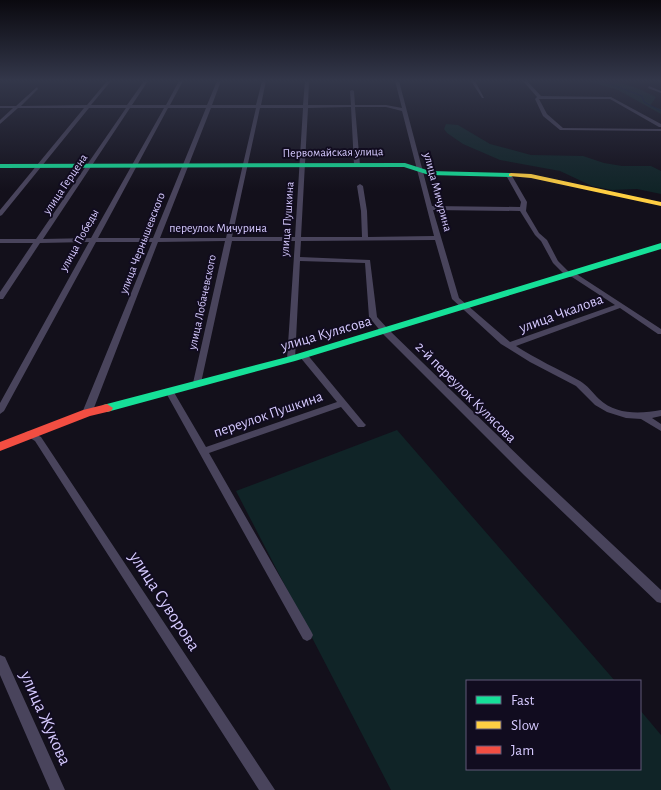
<svg xmlns="http://www.w3.org/2000/svg" width="661" height="790" viewBox="0 0 661 790" font-family="'Alegreya Sans',sans-serif">
<style>
.green{fill:#102427}
.lines{fill:none;stroke-linecap:round;stroke-linejoin:round}
.stream{stroke:#09153a;stroke-width:1}
.street{fill:#49445c;fill-rule:evenodd}
.fast{fill:#16e098;fill-rule:evenodd}
.slow{fill:#ffcf43;fill-rule:evenodd}
.jam{fill:#f24e42;fill-rule:evenodd}
.labels{text-anchor:middle;stroke-width:4;stroke-linejoin:round;paint-order:stroke}
.far-street-label{font-size:12px;fill:#d6caff;stroke:#110c1f}
.street-label{font-size:15px;fill:#d6caff;stroke:#110c1f}
.near-street-label{font-size:18px;fill:#d6caff;stroke:#110c1f}
</style>
<rect width="100%" height="100%" fill="#13101b"/>
<!-- green -->
<path class="green" d="M587,81C619,81 627,83 656,97L650,106L661,109V114L618,90Z
M446,124L458,125L490,144L531,155L583,156L604,163L622,166H651L661,171V194L637,189L612,190L592,186L560,171L500,160L463,144L447,133L444,129Z
M397,430L615,681H467V769H640V710L661,735V790H391L236,491Z"/>
<g class="lines">
<!-- stream -->
<path class="stream" d="M602,81L642,96L644,102L661,111"/>
<!-- street -->
<path class="street" d="M107,81H111L91,105H127L144,81H148L132,105H166L179,81H183L170,105H207L217,81H221L212,105H256L262,81H266L261,105H303L305,81H309L308,105H351L350,91L352,90L354,91L355,105H386L402,108L395,81H399L432,206L520,207L521,202L507,177L512,176L527,202L526,211L539,233L547,240L558,261L570,273H575L661,329V334H658L620,308L516,346C536,359 558,369 580,381C587,385 593,393 599,399C616,415 640,414 661,410V416L652,418L661,424V431L641,419L626,418L607,412L595,405L576,386L530,362L501,344L452,299L435,240L301,241L300,257L370,260L377,317L388,329L532,469L661,590V603L657,602L524,475L382,333L369,317L365,263L300,261L295,359L294,361H288L287,359L295,241H232L201,383L197,386L193,383L225,241L158,242L92,413L87,416L82,413L152,242H96L4,411L0,414V403L89,242L40,243L3,299H0V292L33,243H0V239H36L126,108H89L2,215L0,216V210L84,108H18L0,124V120L13,108H0V106H16L37,87L38,89L21,106L87,105ZM351,107L354,165L357,167L360,165L355,107H386L402,111L434,236L368,237L367,211L363,186L360,184L357,186L361,211L362,237H301L308,108ZM130,108H164L91,238L43,239ZM168,108H206L153,238H98ZM211,108H256L226,238H160ZM260,108H303L295,237H232ZM433,210L520,211L535,235L541,241L553,263L567,277H572L615,305L510,342L459,298Z
M471,81H475L484,98H482Z
M523,81H527L541,96L611,97L661,124V127H659L610,99H539L547,114L563,128L661,129V131L560,130L543,116L535,99L537,97Z
M649,86L661,91V93L648,88Z
M300,353H306L364,423L366,425L364,427H358L341,407L209,453L311,631L313,635L311,639L307,641L303,639L165,391L166,389H172L206,447L337,402L300,357L299,355Z
M29,431L41,437L275,790H259L35,441L24,434L26,432Z
M0,655L5,657L65,790H50L0,675Z"/>
<!-- fast -->
<path class="fast" d="M405,163L430,171L511,173L514,175L511,177L429,175L404,167L0,168V164Z
M661,243V249L295,361L107,412L101,408L103,405L287,357Z"/>
<!-- slow -->
<path class="slow" d="M511,173L531,174L661,202V206L531,178L509,176V174Z"/>
<!-- jam -->
<path class="jam" d="M107,404L113,408L111,411L90,416L0,451V442L83,410Z"/>
</g>
<!-- sky -->
<linearGradient id="sky" x2="0" y2="1"><stop stop-color="#0a090f"/><stop offset="0.42" stop-color="#33374a"/><stop offset="1" stop-color="#33374a" stop-opacity="0"/></linearGradient>
<rect width="661" height="191" fill="url(#sky)"/>
<g class="labels">
<!-- far-street labels -->
<g class="far-street-label">
<text transform="translate(333 152) rotate(-1)" y="4">Первомайская улица</text>
<text transform="translate(65 184) rotate(-56)" y="4">улица Герцена</text>
<text transform="translate(438 192) rotate(75)" y="4">улица Мичурина</text>
<text transform="translate(287 219) rotate(-86)" y="4">улица Пушкина</text>
<text x="218" y="232">переулок Мичурина</text>
<text transform="translate(79 240) rotate(-61)" y="4">улица Победы</text>
<text transform="translate(142 243) rotate(-69)" y="4">улица Чернышевского</text>
<text transform="translate(202 302) rotate(-78)" y="4">улица Лобачевского</text>
</g>
<!-- street labels -->
<g class="street-label">
<text transform="translate(561 313) rotate(-20)" y="5">улица Чкалова</text>
<text transform="translate(326 333) rotate(-16)" y="5">улица Кулясова</text>
<text transform="translate(466 392) rotate(45)" y="5">2-й переулок Кулясова</text>
<text transform="translate(268 414) rotate(-19)" y="5">переулок Пушкина</text>
</g>
<!-- near-street labels -->
<g class="near-street-label">
<text transform="translate(165 601) rotate(57)" y="6">улица Суворова</text>
<text transform="translate(46 718) rotate(66)" y="6">улица Жукова</text>
</g>
</g>
<!-- legend -->
<rect x="466" y="680" width="175" height="90" fill="#110c1f" stroke="#605879"/>
<rect x="476" y="696" width="25" height="8" fill="#16e098" stroke="#605879"/>
<text x="511" y="705" font-size="15" fill="#d6caff">Fast</text>
<rect x="476" y="721" width="25" height="8" fill="#ffcf43" stroke="#605879"/>
<text x="511" y="730" font-size="15" fill="#d6caff">Slow</text>
<rect x="476" y="746" width="25" height="8" fill="#f24e42" stroke="#605879"/>
<text x="511" y="755" font-size="15" fill="#d6caff">Jam</text>
</svg>
